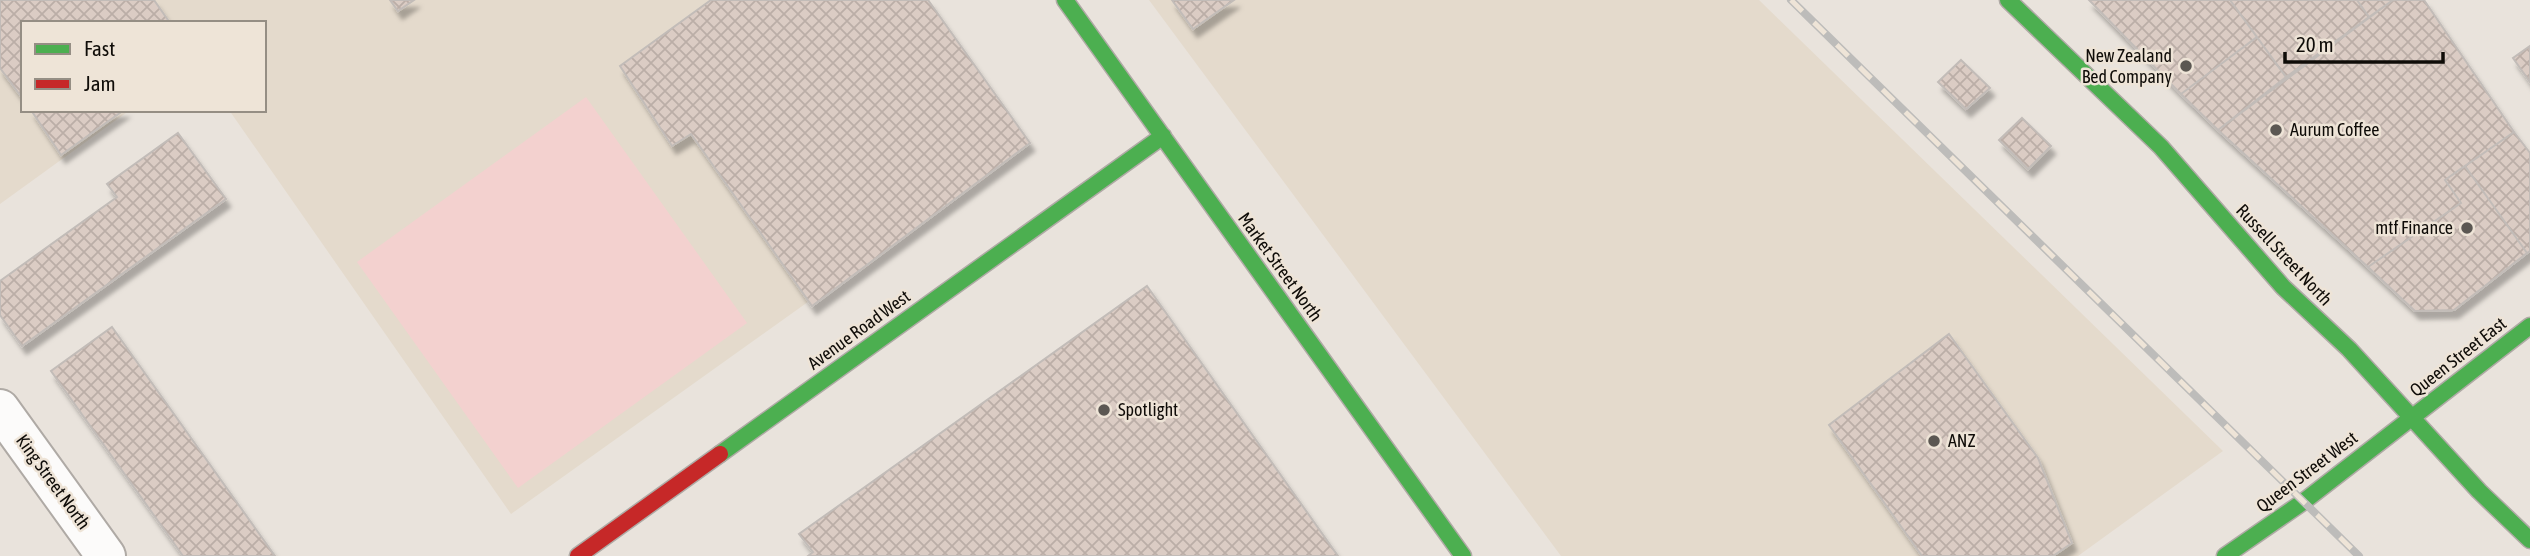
<svg xmlns="http://www.w3.org/2000/svg" width="2530" height="556" viewBox="0 0 2530 556" font-family="'Asap Condensed',sans-serif">
<style>
.built{fill:#e4dacc}
.green{fill:#f3d1cf}
.building{fill:url(#building-cross-hatch);stroke:#c2bcb8;stroke-width:2;filter:url(#shadow)}
.lines{fill:none;stroke-linecap:round;stroke-linejoin:round}
.street-casing{stroke:#afaaa5;stroke-width:42}
.fast-casing{stroke:#afaaa5;stroke-width:19}
.jam-casing{stroke:#afaaa5;stroke-width:19}
.street{stroke:#fcfbfa;stroke-width:38}
.fast{stroke:#4caf50;stroke-width:16}
.jam{stroke:#c62828;stroke-width:16}
.rail-casing{stroke:#bdbcba;stroke-width:8}
.rail{stroke:#eee4d7;stroke-width:5;stroke-dasharray:16;stroke-linecap:butt}
.poi-dot{fill:#5b5752;stroke:#eee4d7;stroke-width:2.5}
.labels{text-anchor:middle;stroke-width:5;stroke-linejoin:round;paint-order:stroke}
.poi-label{font-size:18px;fill:#0f0c08;stroke:#eee4d7;text-anchor:start}
.street-label{font-size:18px;fill:#0f0c08;stroke:#eee4d7}
</style>
<defs>
<pattern id="building-cross-hatch" width="8" height="8" patternUnits="userSpaceOnUse" patternTransform="scale(1.75)"><rect width="8" height="8" fill="#dbccc4"/><path d="M0 0l8 8M0 8l8-8" fill="none" stroke="#bbaea7"/></pattern>
<filter id="shadow"><feDropShadow dx="4.5" dy="8" stdDeviation="2" flood-color="#0004"/></filter>
</defs>
<rect width="100%" height="100%" fill="#e9e3dc"/>
<!-- built -->
<path class="built" d="M0,0H929L1029,144L511,514L229,110H264V23H23V110H130L0,204Z
M1149,0H1759L2223,451L2078,556H1561Z"/>
<!-- green -->
<path class="green" d="M586,97L747,323L518,488L357,262Z"/>
<!-- building -->
<path class="building" d="M0,0H154L170,23H23V99L0,68Z
M390,0H414L398,11Z
M711,0H928L1030,143L812,306L691,134L672,146L620,66Z
M1172,0H1234L1193,29Z
M2089,0H2230L2257,37L2181,94Z
M2230,0H2357L2369,17L2286,77Z
M2357,0H2393L2369,17Z
M2393,0H2424L2514,132L2445,180L2461,203L2368,267L2218,130Z
M2257,37L2286,77L2218,130L2181,94Z
M2530,46V82L2513,58Z
M1961,60L1990,88L1966,109L1938,82Z
M31,110H124L61,155Z
M2022,118L2051,146L2028,169L1999,140Z
M2514,132L2530,153V251L2527,253L2465,166Z
M178,133L226,199L22,346L0,315V281L117,197L107,184Z
M2465,166L2527,253L2454,310L2415,311L2368,267L2461,203L2445,180Z
M1147,286L1338,556H808L813,552L799,534Z
M112,327L275,556H183L51,371Z
M1949,334L2038,458L2072,543L2053,556H1922L1829,425Z"/>
<g class="lines">
<defs>
<path id="street" d="M0,409L106,556"/>
<path id="fast" d="M1065,0L1463,556
M2008,0L2161,147L2283,287L2349,349L2479,491L2530,540
M720,454L1163,136
M2225,556L2303,502L2530,326"/>
<path id="jam" d="M578,556L720,454"/>
</defs>
<!-- street casing -->
<use href="#street" class="street-casing"/>
<!-- fast casing -->
<use href="#fast" class="fast-casing"/>
<!-- jam casing -->
<use href="#jam" class="jam-casing"/>
<!-- street -->
<use href="#street" class="street"/>
<!-- fast -->
<use href="#fast" class="fast"/>
<!-- jam -->
<use href="#jam" class="jam"/>
<defs>
<path id="rail" d="M1791,0L2359,556"/>
</defs>
<!-- rail casing -->
<use href="#rail" class="rail-casing"/>
<!-- rail -->
<use href="#rail" class="rail"/>
</g>
<!-- markers -->
<g class="poi-dot">
<circle cx="2186" cy="66" r="7"/>
<circle cx="2276" cy="130" r="7"/>
<circle cx="2467" cy="228" r="7"/>
<circle cx="1104" cy="410" r="7"/>
<circle cx="1934" cy="441" r="7"/>
</g>
<g class="labels">
<!-- poi labels -->
<g class="poi-label">
<text x="2172" y="62" text-anchor="end">New Zealand<tspan x="2172" dy="21">Bed Company</tspan></text>
<text x="2290" y="136">Aurum Coffee</text>
<text x="2453" y="234" text-anchor="end">mtf Finance</text>
<text x="1118" y="416">Spotlight</text>
<text x="1948" y="447">ANZ</text>
</g>
<!-- street labels -->
<g class="street-label">
<text transform="translate(2284 255) rotate(47)" y="6">Russell Street North</text>
<text transform="translate(1280 267) rotate(54)" y="6">Market Street North</text>
<text transform="translate(859 330) rotate(-36)" y="6">Avenue Road West</text>
<text transform="translate(2458 357) rotate(-38)" y="6">Queen Street East</text>
<text transform="translate(2307 472) rotate(-37)" y="6">Queen Street West</text>
<text transform="translate(53 482) rotate(54)" y="6">King Street North</text>
</g>
</g>
<!-- legend -->
<rect x="21" y="21" width="245" height="91" fill="#eee4d7" stroke="#958e84" stroke-width="2"/>
<rect x="35" y="44" width="35" height="10" fill="#4caf50" stroke="#958e84" stroke-width="2"/>
<text x="84" y="56" font-size="21" fill="#0f0c08">Fast</text>
<rect x="35" y="79" width="35" height="10" fill="#c62828" stroke="#958e84" stroke-width="2"/>
<text x="84" y="91" font-size="21" fill="#0f0c08">Jam</text>
<!-- scale -->
<path d="M2285 52v10h158v-10" fill="none" stroke="#0f0c08" stroke-width="3.5"/>
<text x="2296" y="52" font-size="21" fill="#0f0c08" stroke="#eee4d7" stroke-width="5" paint-order="stroke">20 m</text>
</svg>
